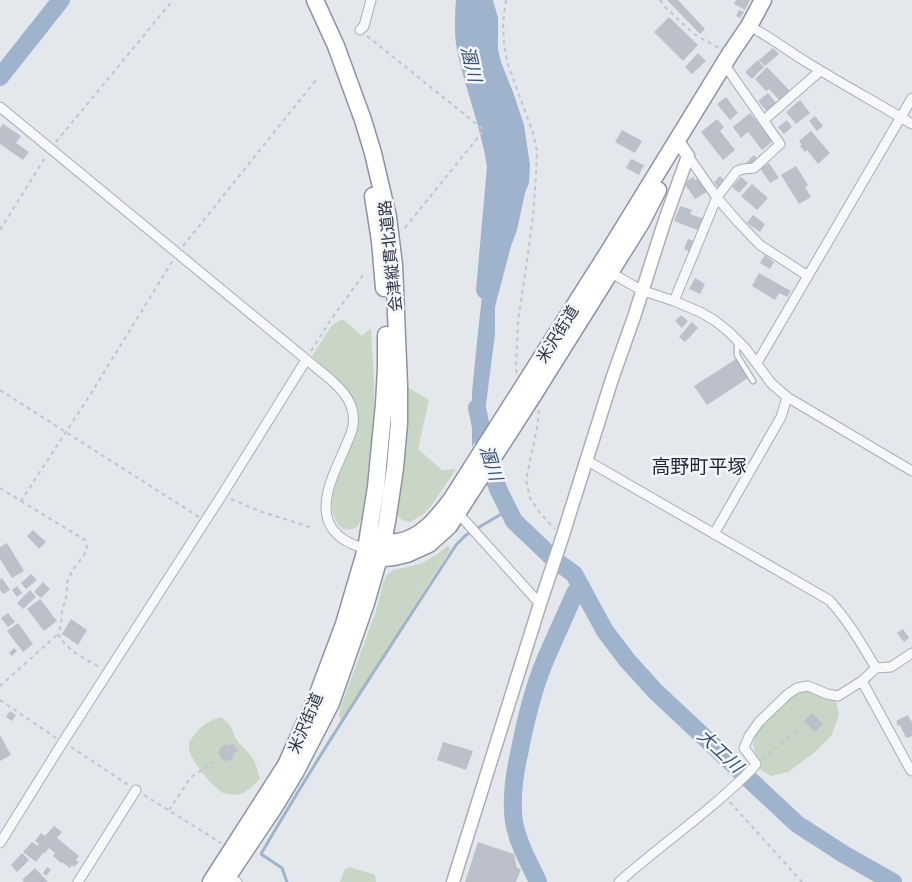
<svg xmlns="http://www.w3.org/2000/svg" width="912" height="882" viewBox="0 0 912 882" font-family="'Nunito Sans','Noto Sans JP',sans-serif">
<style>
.green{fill:#c9d6c5}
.water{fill:#9fb4cc}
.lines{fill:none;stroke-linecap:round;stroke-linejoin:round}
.stream{stroke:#9fb4cc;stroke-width:3}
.river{stroke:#9fb4cc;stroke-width:18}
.building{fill:#bbc0ca}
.lane-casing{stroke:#a9aeb7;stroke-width:7}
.street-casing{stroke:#a9aeb7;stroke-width:11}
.secondary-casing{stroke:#a9aeb7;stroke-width:15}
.highway-casing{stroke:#8b94a3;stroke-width:19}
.path{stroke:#c2c5cb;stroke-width:2;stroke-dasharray:4 4;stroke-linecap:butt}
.lane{stroke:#f7f8fa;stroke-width:4.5}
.street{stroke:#f7f8fa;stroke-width:9}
.secondary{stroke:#fff;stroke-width:12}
.highway{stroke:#fff;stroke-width:16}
.labels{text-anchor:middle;stroke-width:5;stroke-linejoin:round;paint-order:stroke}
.street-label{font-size:16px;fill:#2b3445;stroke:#f4f6f9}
.water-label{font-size:18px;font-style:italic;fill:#34527a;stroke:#f4f6f9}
.quarter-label{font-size:19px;fill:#1d2536;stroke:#f4f6f9}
</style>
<rect width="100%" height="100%" fill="#e4e7ec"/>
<!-- green -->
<path class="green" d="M341,320H344L362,336L371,328L374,381V416L371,461L362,517C358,528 355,531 343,529C315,505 349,464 354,436C355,430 355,407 353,401C349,387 323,367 312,356L332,325Z
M407,387L429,400L418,449L442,470L456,469L432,505L424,514L410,522L402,520L398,516L395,507L403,459L407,405Z
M447,546L449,547L450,550L343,718L341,720L339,715L340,709L377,608L383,583L386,576L393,570L412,566L422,563L439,553Z
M818,688L836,701L839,715L831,736L815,752L788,772L771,776L757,767L753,743L761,716L775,700L795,690Z
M221,717L229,724L234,733V736L239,743L248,752L255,762L260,778C254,785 244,795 235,795C232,795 226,794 223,793C212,786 186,757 189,743C189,742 192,737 193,737C199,727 209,720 221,717Z
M350,867L375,875L376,882H340L345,869Z"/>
<!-- water -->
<path class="water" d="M470,0H493L498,18V50L501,62L513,92L524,125L530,165L529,183L525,193L517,230L511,246L495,307V334L485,412V426L472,447V392L478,332L484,278L495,235L502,171L501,147L472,43L469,22Z"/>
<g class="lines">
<!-- stream -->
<path class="stream" d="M287,882L282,868L261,854C322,749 390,647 456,545L466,535L508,510"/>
<!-- river -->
<path class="river" d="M465,0C464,14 463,29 465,43C472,85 491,125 496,167L485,290
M0,77L61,0
M477,408L489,465L499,491L514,521L556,561L574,574L605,631L627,660L655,691L797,824L845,855L893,882
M538,882C529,862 518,844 514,822C511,800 514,776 519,754C525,723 532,692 544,663C554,639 565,616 575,593L581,586"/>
</g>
<!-- building -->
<path class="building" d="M667,0H678L705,29L700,34Z
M736,0H750L745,10L734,4Z
M739,10L744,12L740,18L736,16Z
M669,17L698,45L683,61L654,32Z
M773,48L779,54L765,66L759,60Z
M698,53L706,61L692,74L685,67Z
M758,60L764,67L752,79L745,72Z
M767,67L790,91L780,101L769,89L766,91L755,79Z
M768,93L777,104L768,113L758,101Z
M726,97L738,113L730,120L717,104Z
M800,100L810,113L796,124L786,112Z
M750,113L773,141L762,150L748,132L741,138L733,127Z
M815,116L823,126L817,131L809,121Z
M717,119L724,127L720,131L735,150L723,160L701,132Z
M787,120L792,127L784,134L778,127Z
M3,124L21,136L16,143L29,152L23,160L0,144V128Z
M622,130L642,141L635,153L615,142Z
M811,131L830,153L818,164L807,150L805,152L800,146L802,145L799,141Z
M754,155L759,160L751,168L746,163Z
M631,159L644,165L639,175L626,168Z
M769,163L779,178L770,183L760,168Z
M796,166L808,185L805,187L811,197L799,204L781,175Z
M720,176L725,181L718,187L714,182Z
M693,177L695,180L699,178L708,191L695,199L684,183Z
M741,177L748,183L739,193L732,187Z
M752,184L768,198L757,210L741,196Z
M680,206L692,210L690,214L701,218V217L705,218L700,231L674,221Z
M753,215L765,224L760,232L747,223Z
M688,239L694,241L690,252L684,249Z
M765,255L774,262L770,269L760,263Z
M759,273L791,291L787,297L779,293L775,300L752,286Z
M695,278L705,284L700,294L689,289Z
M681,315L688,321L682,328L675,321Z
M692,322L698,328L685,342L679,337Z
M736,359L748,378L707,405L694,386Z
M33,530L46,542L39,549L27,536Z
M7,543L24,571L12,578L0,559V547Z
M31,574L37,580L26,589L21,583Z
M2,578L10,590L3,594L0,590V579Z
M43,582L50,589L41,598L34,592Z
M17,586L22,593L17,597L12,590Z
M30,590L36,597L23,609L17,603Z
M40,599L57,621L44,631L27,609Z
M8,613L15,622L8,627L1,618Z
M71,619L87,630L78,645L62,634Z
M18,623L33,644L23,652L7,631Z
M903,629L909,638L904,642L897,633Z
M14,648L17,651L12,656L9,653Z
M10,711L16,715L12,721L6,717Z
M812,713L823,724L815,732L804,721Z
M908,715L911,721H912V736L906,738L900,725L898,726L896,721Z
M0,735L11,755L0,761Z
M443,742L473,751L466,770L437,760Z
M232,743L238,751L233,754L234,757L226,762L224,759L222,760L218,752L220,751L219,749L226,744L227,746Z
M54,826L62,832L57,838L79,856L76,860L79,862L74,867L72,865L70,868L62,862L61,863L53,856L55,853L49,848L45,853L44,852L36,862L23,852L32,842L38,846L39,844L35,841L41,833L45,836Z
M478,842L514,854L517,868L521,869L516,882H465Z
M22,853L29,860L17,872L11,865Z
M47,867L51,870L46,876L43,873Z
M35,868L48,882H24L22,880Z"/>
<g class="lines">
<defs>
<path id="lane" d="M737,341V355L753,381"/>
<path id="street" d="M749,26C769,36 788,51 808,63C842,84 877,103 912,124
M360,30L364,26L371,0
M0,107L330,379C341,389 351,399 353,414C355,425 351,434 347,443C338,466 320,495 328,520C334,537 349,544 366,549
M764,120L820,71
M688,156L718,199L738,222L760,245L808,276
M608,271L641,290L674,301L700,312L714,320L728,331L745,348L771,383L787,397L912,471
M674,301L717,197L737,171L743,169L754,168L780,144L724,64
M757,363L912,98
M586,460L829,600C848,620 862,645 876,668
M457,512L540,604
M714,534L781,417L787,397
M862,681L910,769L912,771
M0,843L63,742L222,495L306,360
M225,874L237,882
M78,882L136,790
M619,882C663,843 712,810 753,768L756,764L744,748L749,736L759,722L788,694L797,688L808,686L827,694L838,696L862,681L876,668L891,667L912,653"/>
<path id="secondary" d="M453,882L540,604L562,538L612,379L634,317L665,220L688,156L677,140"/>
<path id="highway" d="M373,196L380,241L384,288
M375,545C386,540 387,543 398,542C422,538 437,518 451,500L609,251L730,54L749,26L763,0
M370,552L379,557L383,558L394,557L407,554L429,544L449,526L534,394L641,223L658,190
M211,882L286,765L317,696L344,624L366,549L376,487L384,404L386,368V335
M224,882L273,809L296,771L331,703L366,603L381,551L387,522L395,468L399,423V386L394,265L388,217L373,153L363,120L336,46L315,0"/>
</defs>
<!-- lane casing -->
<use href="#lane" class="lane-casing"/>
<!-- street casing -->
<use href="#street" class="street-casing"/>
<!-- secondary casing -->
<use href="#secondary" class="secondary-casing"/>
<!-- highway casing -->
<use href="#highway" class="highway-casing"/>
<!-- path -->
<path class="path" d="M506,0L503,23L504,43L507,62L533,133L537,151L536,175L533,216L527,261L518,321L516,370L517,373
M660,0L666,8L694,34L719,48
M367,36L484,130L404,229
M56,142L173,0
M0,230L46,156
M183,246L316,80
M311,351L330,321L363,275
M0,390L199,517
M539,410L537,428L526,480L530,498L540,513L555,529
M0,488L21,501L90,395L173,260
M231,499L259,511L313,528
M21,501L85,540L87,547L84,555L72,571L67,583V594L62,612L61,626L58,634C67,651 86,659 101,668
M0,686L58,634
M0,700L56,738
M71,747L130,786
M762,759L797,731
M144,795L221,843
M730,802L802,882
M169,810L191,777L217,760"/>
<!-- lane -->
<use href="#lane" class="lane"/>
<!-- street -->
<use href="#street" class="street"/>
<!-- secondary -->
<use href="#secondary" class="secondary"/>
<!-- highway -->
<use href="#highway" class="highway"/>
</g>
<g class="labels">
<!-- street labels -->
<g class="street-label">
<text transform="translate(390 256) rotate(-96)" y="6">会津縦貫北道路</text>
<text transform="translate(557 334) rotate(-58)" y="6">米沢街道</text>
<text transform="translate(305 723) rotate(-67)" y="6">米沢街道</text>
</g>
<!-- water labels -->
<g class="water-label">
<text transform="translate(471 64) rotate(77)" y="6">溷川</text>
<text transform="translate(491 463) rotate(72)" y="6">溷川</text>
<text transform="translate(720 751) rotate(43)" y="6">大工川</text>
</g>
<!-- quarter labels -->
<g class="quarter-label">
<text x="699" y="473">高野町平塚</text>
</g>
</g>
</svg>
